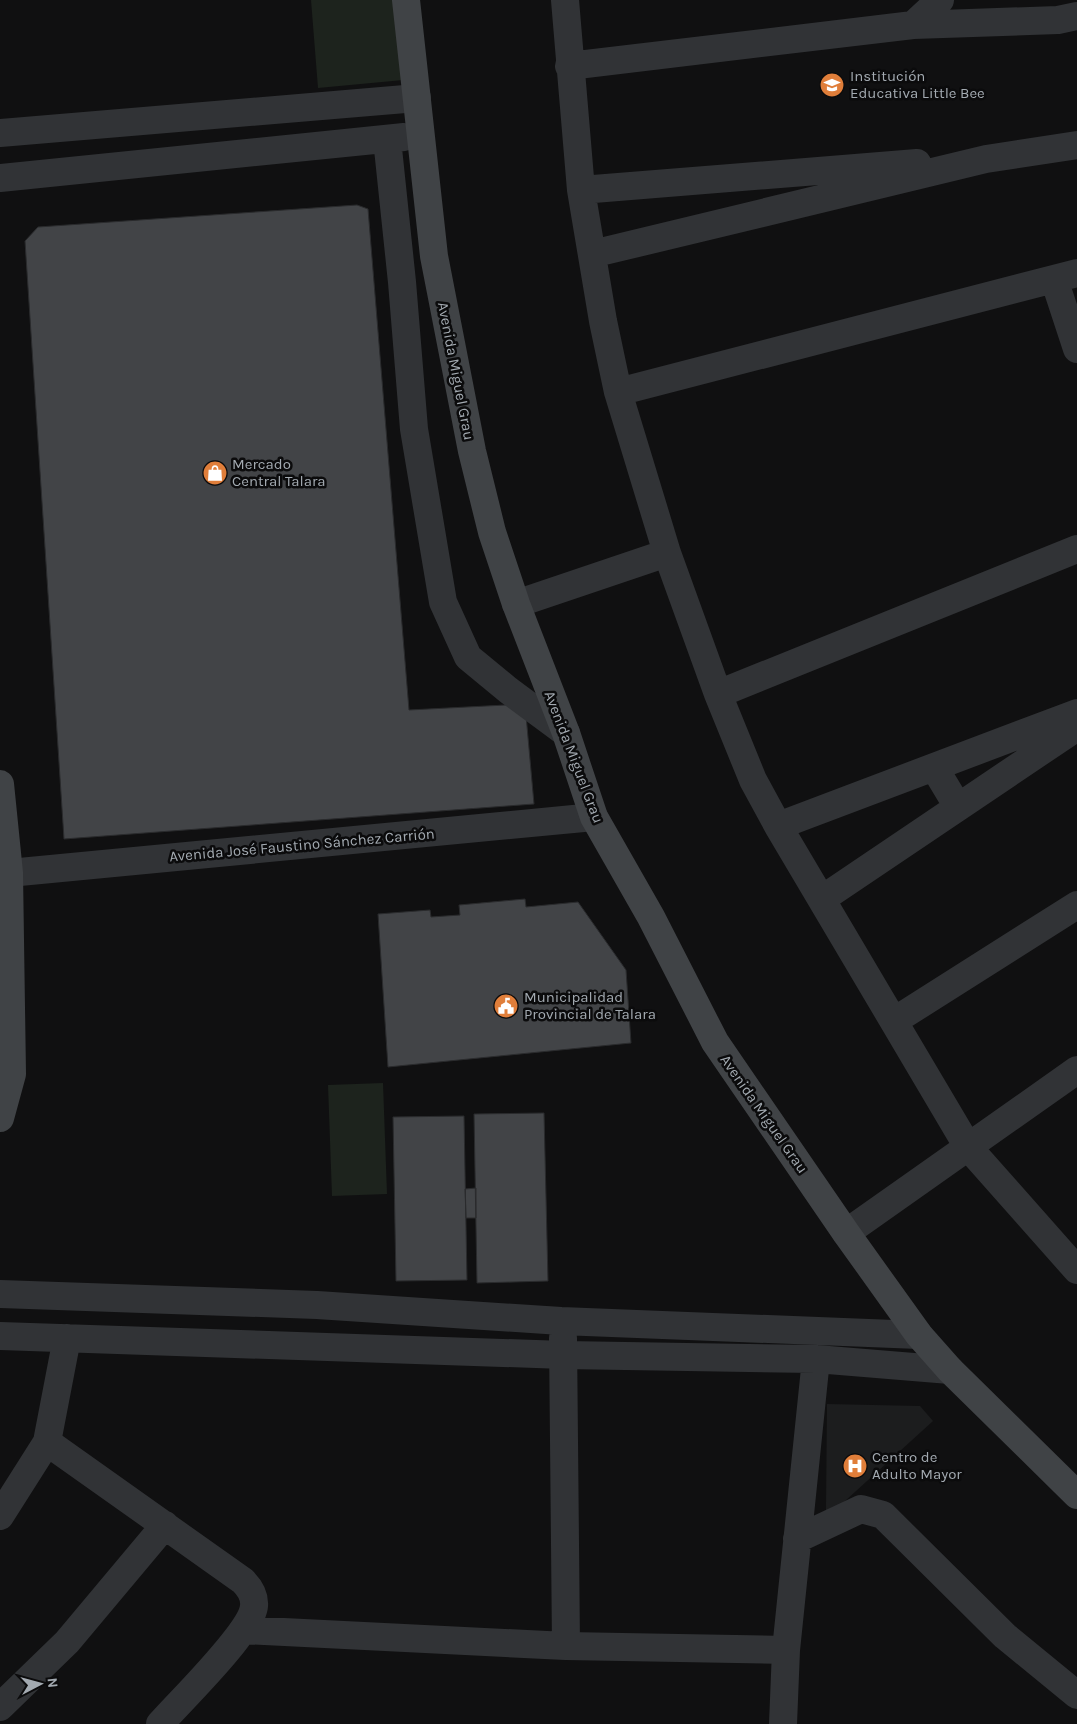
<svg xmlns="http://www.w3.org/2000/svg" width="1077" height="1724" viewBox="0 0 1077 1724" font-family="Karla,sans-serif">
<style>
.built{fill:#1c1d1e}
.green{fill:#1d231d}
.building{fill:#424447;stroke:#2a2b2d}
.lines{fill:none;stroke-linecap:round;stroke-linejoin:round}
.street{stroke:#313336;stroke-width:28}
.secondary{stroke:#404346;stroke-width:28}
.labels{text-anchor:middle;stroke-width:5;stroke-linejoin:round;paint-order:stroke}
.poi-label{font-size:15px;fill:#a3aab1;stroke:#0b0b0c;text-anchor:start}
.street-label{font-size:15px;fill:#a3aab1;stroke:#0b0b0c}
</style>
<rect width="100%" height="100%" fill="#101011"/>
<!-- built -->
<path class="built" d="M827,1404L920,1406L933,1421L834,1511H826Z"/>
<!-- green -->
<path class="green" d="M311,0H418L414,79L318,88Z
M383,1083L387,1194L332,1196L328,1085Z"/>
<!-- building -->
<path class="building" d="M357,205L368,209L409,710L525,704L534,804L64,839L25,241L38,227Z
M525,899L526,907L578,902L626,970L631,1043L388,1067L378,914L430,910L431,917L460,915L459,905Z
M544,1113L548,1281L477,1283L474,1114Z
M464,1116L467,1280L396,1281L393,1117Z
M476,1188V1218H466L465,1189Z"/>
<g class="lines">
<!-- street -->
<path class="street" d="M565,0L581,190L603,321L618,392L667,553L718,694L753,780L778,826L968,1147L1077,1270
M913,25L940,0
M569,66L913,25L1058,20L1077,16
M0,133L417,98
M387,139L402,282L414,429L443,602L468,657L508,690L566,733
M0,178L404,137
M581,190L917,163
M592,254L986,159L1077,145
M1054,279L1077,349
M618,392L1077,273
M516,604L667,553
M718,694L1077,549
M934,767L958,807
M778,826L1077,713
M9,873L594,817
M822,899L1077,727
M894,1021L1077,905
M846,1233L1077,1070
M0,1294L317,1305L561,1321L919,1335
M0,1336L564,1355L816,1359L950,1370
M563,1338L566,1646
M47,1442L243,1581C250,1588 255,1596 254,1606C252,1632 180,1701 160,1724
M0,1516L47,1442L67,1338
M797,1539L861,1509L883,1515L1005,1636L1077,1695
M243,1630L566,1646L786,1650
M0,1707L67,1642L165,1525
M783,1724L786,1650L816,1359"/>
<!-- secondary -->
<path class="secondary" d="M406,0L434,256L472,451L492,532L516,604L566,733L594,817L651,917L715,1042L846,1233L919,1335L950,1370L1077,1495
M0,784L9,873L12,1074L0,1118"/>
</g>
<!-- icons -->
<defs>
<symbol id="school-disc" viewBox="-11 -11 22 22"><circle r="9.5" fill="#e07e3a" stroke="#0b0b0c"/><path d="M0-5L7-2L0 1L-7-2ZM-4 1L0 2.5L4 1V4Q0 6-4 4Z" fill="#fff"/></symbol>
<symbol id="shop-disc" viewBox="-11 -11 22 22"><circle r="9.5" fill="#e07e3a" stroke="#0b0b0c"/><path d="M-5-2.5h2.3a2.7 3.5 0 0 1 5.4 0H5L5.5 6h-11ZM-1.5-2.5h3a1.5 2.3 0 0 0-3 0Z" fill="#fff"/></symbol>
<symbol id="civic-disc" viewBox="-11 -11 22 22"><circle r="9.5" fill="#e07e3a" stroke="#0b0b0c"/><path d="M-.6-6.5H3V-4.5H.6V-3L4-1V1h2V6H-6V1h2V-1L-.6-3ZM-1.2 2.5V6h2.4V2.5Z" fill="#fff"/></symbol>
<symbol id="hospital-disc" viewBox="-11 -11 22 22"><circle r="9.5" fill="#e07e3a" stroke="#0b0b0c"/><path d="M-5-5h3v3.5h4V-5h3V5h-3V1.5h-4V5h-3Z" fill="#fff"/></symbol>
</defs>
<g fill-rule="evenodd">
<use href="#school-disc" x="818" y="71" width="28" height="28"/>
<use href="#shop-disc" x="201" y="459" width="28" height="28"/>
<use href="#civic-disc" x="492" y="992" width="28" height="28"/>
<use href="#hospital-disc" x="841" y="1452" width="28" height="28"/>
</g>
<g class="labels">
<!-- poi labels -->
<g class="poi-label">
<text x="850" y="81">Institución<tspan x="850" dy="17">Educativa Little Bee</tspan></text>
<text x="232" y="469">Mercado<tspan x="232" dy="17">Central Talara</tspan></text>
<text x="524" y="1002">Municipalidad<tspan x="524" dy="17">Provincial de Talara</tspan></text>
<text x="872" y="1462">Centro de<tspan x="872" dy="17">Adulto Mayor</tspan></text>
</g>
<!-- street labels -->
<g class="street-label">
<text transform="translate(456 371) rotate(79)" y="5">Avenida Miguel Grau</text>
<text transform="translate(574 757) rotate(69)" y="5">Avenida Miguel Grau</text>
<text transform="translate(302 845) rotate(-5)" y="5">Avenida José Faustino Sánchez Carrión</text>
<text transform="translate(764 1114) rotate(55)" y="5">Avenida Miguel Grau</text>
</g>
</g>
<!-- north arrow -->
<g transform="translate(40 1684) rotate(84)" stroke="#0b0b0c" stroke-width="4" paint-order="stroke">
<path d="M0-4L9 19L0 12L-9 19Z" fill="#a3aab1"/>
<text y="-8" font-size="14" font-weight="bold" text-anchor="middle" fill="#a3aab1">N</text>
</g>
</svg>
